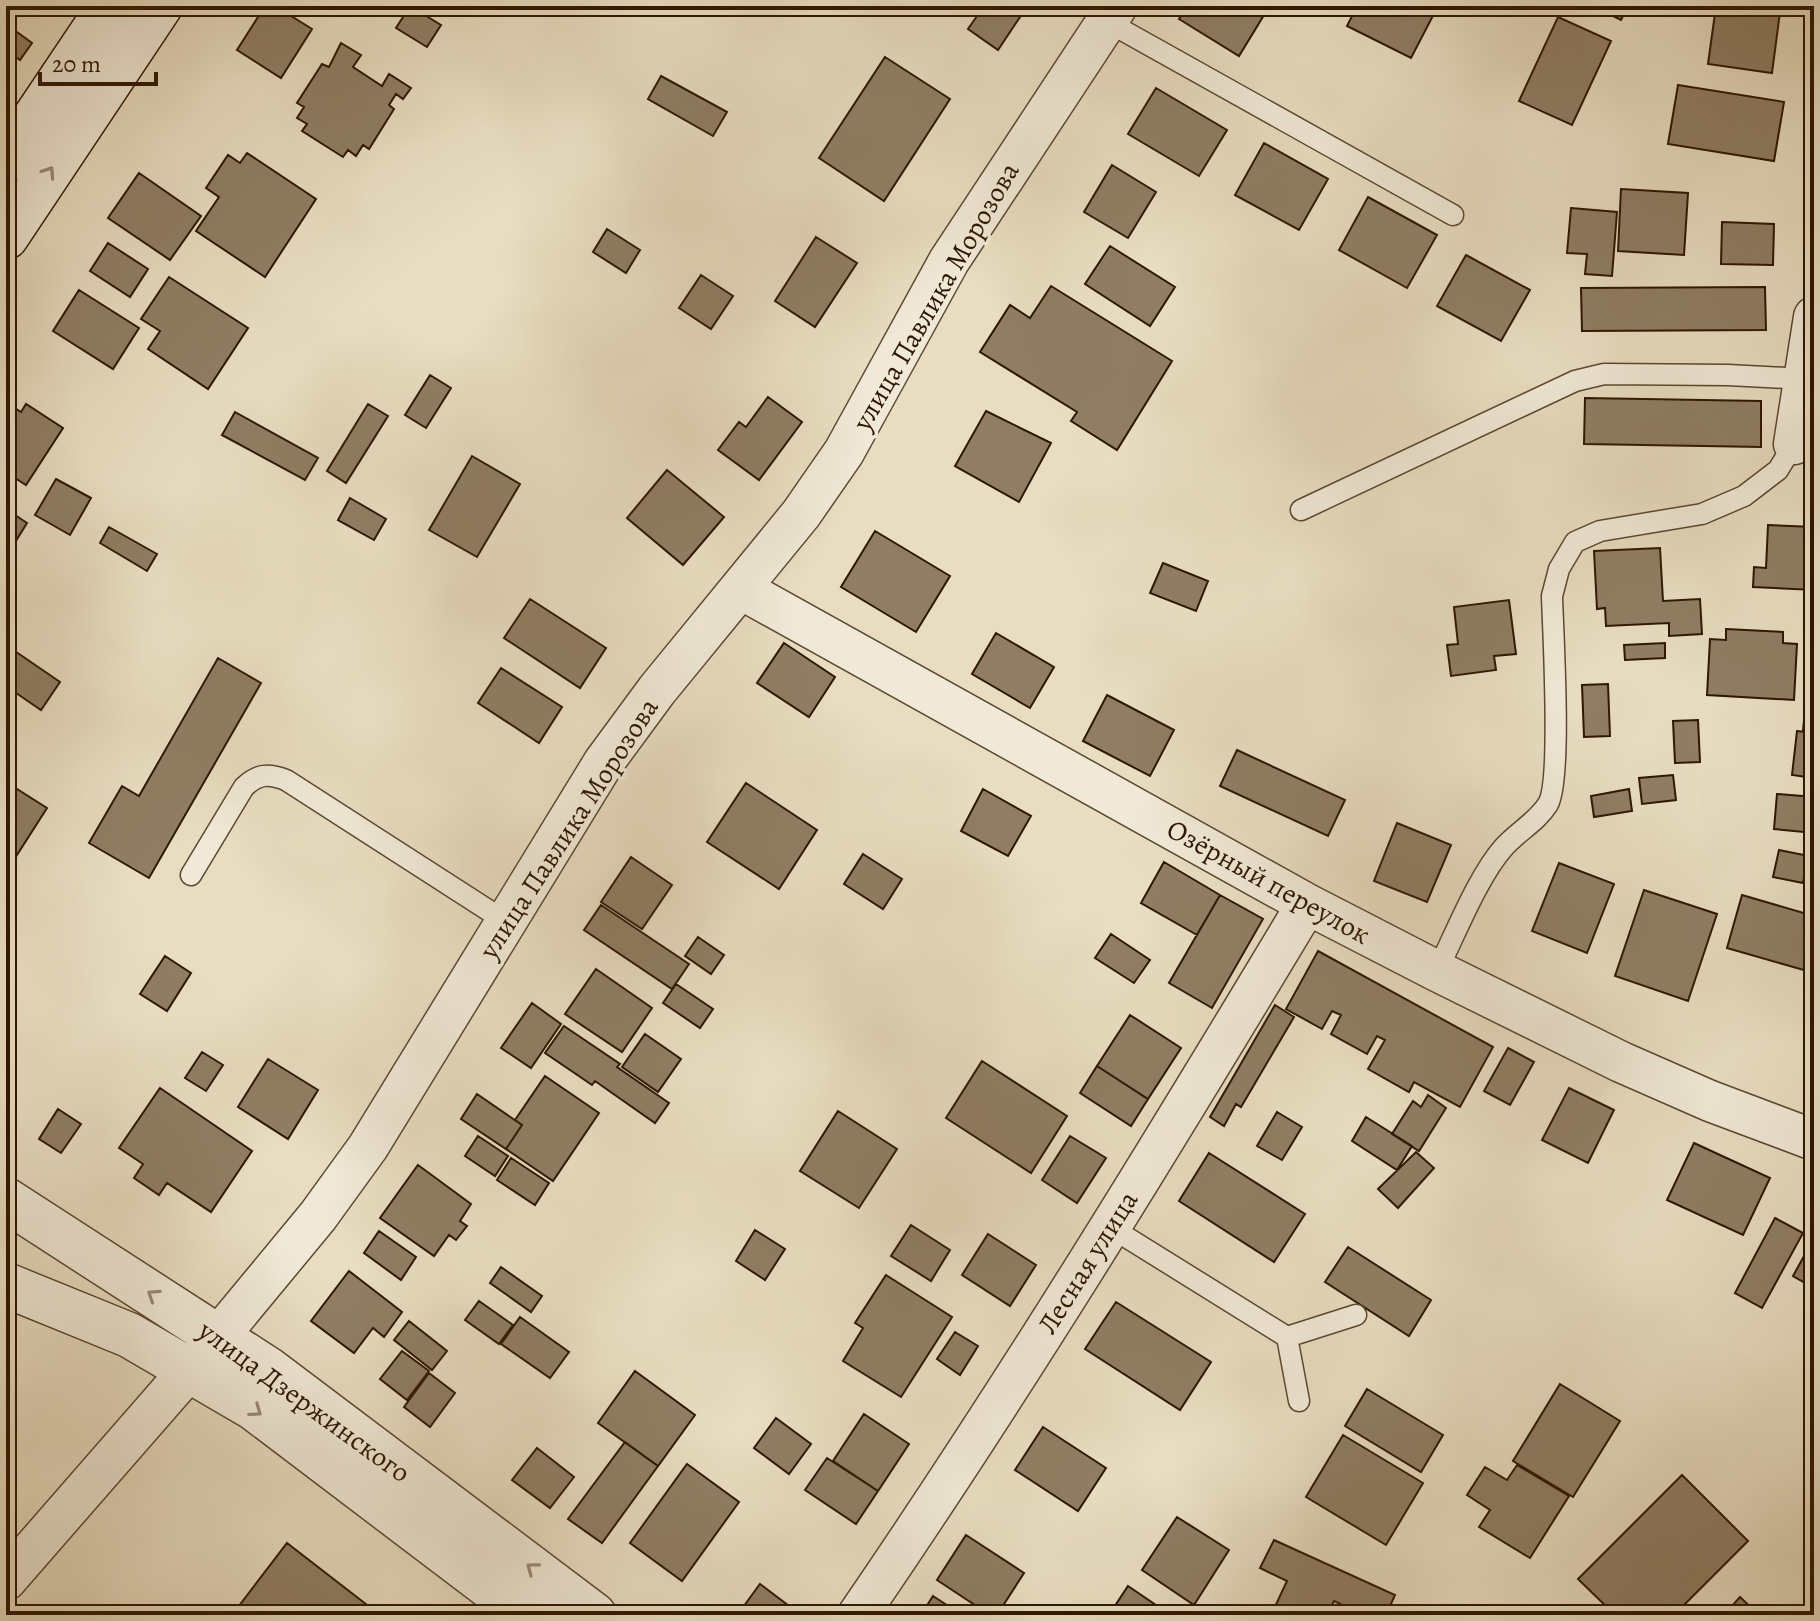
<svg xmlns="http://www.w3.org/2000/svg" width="1820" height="1621" viewBox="0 0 1820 1621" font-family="Alegreya,serif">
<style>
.building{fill:#8f7e64;stroke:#2e1700;stroke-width:2}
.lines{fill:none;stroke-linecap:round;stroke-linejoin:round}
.service-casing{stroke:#5c4830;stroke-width:23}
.minor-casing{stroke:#5c4830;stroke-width:43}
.tertiary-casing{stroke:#5c4830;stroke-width:47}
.secondary-casing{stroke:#2e1700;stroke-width:47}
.service{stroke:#f0e9d7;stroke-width:20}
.minor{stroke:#f0e9d7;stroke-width:40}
.tertiary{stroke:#f0e9d7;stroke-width:44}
.secondary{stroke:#f0e9d7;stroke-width:44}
.oneway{stroke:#998a76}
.labels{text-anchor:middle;stroke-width:7;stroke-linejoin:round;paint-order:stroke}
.street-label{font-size:28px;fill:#2e1700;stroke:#f0e9d7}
</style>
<rect width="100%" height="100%" fill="#e8ddc1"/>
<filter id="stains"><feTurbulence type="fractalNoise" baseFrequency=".0025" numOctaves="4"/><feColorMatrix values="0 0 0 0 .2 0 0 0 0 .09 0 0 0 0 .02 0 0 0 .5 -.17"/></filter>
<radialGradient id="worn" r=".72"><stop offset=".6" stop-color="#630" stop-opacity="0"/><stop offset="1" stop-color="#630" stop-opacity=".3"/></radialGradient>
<!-- building -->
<path class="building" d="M265,6H275L312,29L281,78L237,50Z
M410,6L441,25L427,47L396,28Z
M984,6H1005L1020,17L998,50L968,29Z
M1188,6H1249L1264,15L1239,56L1179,19Z
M1357,6H1438L1411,58L1347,26Z
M1592,6H1628L1621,20Z
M1716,6H1809L1808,16L1780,12L1772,73L1708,64Z
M1558,17L1611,41L1572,125L1519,101Z
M6,24L32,43L20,60L6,50Z
M341,43L361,55L353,67L382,86L389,74L411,88L403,99L396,94L389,105L394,109L369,149L363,145L356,156L348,150L343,157L302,131L307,124L297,118L304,107L297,103L322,64L329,67Z
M885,57L950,99L884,201L819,158Z
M661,76L727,112L713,136L648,99Z
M1678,85L1784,102L1774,161L1668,144Z
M1156,88L1227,130L1199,176L1128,134Z
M1264,143L1328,179L1299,230L1235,195Z
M247,153L316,199L265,277L196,231L219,197L206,188L228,155L240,163Z
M1112,165L1156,192L1128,238L1084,212Z
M139,173L201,216L170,260L108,218Z
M1621,189L1688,193L1684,255L1618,251Z
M1368,197L1437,235L1407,288L1339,250Z
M1571,208L1617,212L1612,276L1585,274L1587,254L1567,253Z
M1722,222L1774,224L1773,265L1721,264Z
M607,229L640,250L626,273L593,252Z
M816,237L857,263L815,327L775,301Z
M108,243L148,269L130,297L90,271Z
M1110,246L1175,287L1150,326L1085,284Z
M1466,255L1530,290L1501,341L1437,306Z
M701,275L733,296L711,329L679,308Z
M169,277L248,328L208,389L148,349L160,331L141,319Z
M1051,286L1172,361L1117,450L1071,421L1077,412L980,352L1010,305L1030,318Z
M1765,287L1766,330L1582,331L1581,288Z
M79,290L139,328L113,369L53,331Z
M430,375L451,388L426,428L405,415Z
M768,397L802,422L759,480L718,450L739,422L746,427Z
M1585,398L1761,401V447L1584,444Z
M6,402L21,412L26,404L63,428L26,485L6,472Z
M368,404L388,416L346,483L327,471Z
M986,411L1051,443L1019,502L955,466Z
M235,412L318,458L305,480L222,435Z
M472,456L520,484L477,557L429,530Z
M667,470L724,517L683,565L627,518Z
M56,479L91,498L70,535L35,515Z
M350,498L386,519L374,540L338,520Z
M6,509L27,523L9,552L6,550Z
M1768,525L1814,527V590L1753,587L1754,567L1766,568Z
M109,527L157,554L147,571L100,543Z
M875,531L950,576L916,632L841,587Z
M1660,548L1663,601L1700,599L1702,634L1669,636V623L1606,626L1605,608L1597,609L1594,551Z
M1163,563L1208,581L1196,611L1150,593Z
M530,599L606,648L580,688L504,638Z
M1509,600L1516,654L1494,656L1496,670L1451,676L1447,645L1458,644L1454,607Z
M1726,629L1783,632V643L1797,644L1794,700L1707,695L1710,639L1726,640Z
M996,633L1054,667L1030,708L972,674Z
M784,643L835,677L809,717L757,683Z
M1665,643V658L1625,660L1624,645Z
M6,645L60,682L41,710L6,686Z
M218,658L261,683L149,878L89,843L122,786L139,796Z
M501,668L562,707L539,743L478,703Z
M1608,684L1610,736L1584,737L1582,685Z
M1107,695L1174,730L1150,776L1083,741Z
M1805,709L1814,711V733L1803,731Z
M1698,720L1700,762L1675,763L1673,721Z
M1797,731L1814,733V778L1792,775Z
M1237,750L1345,800L1328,836L1220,786Z
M1673,775L1676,800L1642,804L1639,778Z
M6,782L47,808L15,858L6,852Z
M746,783L817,830L779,889L707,842Z
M983,789L1031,816L1008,856L961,831Z
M1629,789L1632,811L1594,817L1591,796Z
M1777,794L1814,797V833L1774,829Z
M1397,823L1451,845L1427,902L1374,881Z
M1810,847L1814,848V885L1803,883Z
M1779,850L1809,856L1803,883L1773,877Z
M863,854L902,879L883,909L844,884Z
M631,857L672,885L642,929L601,902Z
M1164,862L1220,895L1197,935L1141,903Z
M1559,863L1614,884L1587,953L1532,931Z
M1644,890L1717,914L1688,1001L1615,976Z
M1220,895L1263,919L1212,1008L1169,983Z
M1742,895L1814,916V973L1727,948Z
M601,905L689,964L672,989L584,930Z
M1111,934L1150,960L1134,983L1095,958Z
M698,937L724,955L711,974L685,956Z
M1318,951L1493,1047L1460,1107L1414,1082L1409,1092L1368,1069L1385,1040L1377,1036L1367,1054L1331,1034L1341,1015L1332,1011L1322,1029L1286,1009Z
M165,956L191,973L167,1011L140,994Z
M596,969L652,1008L622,1052L565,1014Z
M676,984L713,1009L700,1028L663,1003Z
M532,1003L561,1024L531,1068L501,1048Z
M1275,1005L1294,1017L1241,1107L1236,1104L1224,1126L1210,1117Z
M1130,1015L1181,1048L1148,1099L1097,1066Z
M564,1026L620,1064L617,1067L669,1103L655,1123L595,1081L592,1085L545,1053Z
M645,1034L681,1059L658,1092L622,1067Z
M1508,1048L1534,1062L1510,1105L1484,1091Z
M202,1052L223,1065L206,1091L185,1078Z
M268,1059L318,1090L288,1139L238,1107Z
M982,1061L1067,1116L1031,1173L946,1118Z
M1097,1066L1148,1099L1131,1126L1080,1093Z
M545,1076L599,1113L553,1181L506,1149L522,1125L515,1120Z
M160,1088L252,1151L211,1212L167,1183L159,1195L134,1178L143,1164L119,1148Z
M1569,1088L1614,1110L1588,1163L1542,1140Z
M477,1094L522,1125L506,1149L461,1119Z
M1428,1095L1446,1108L1419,1151L1392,1134L1413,1101L1421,1107Z
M58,1109L81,1124L61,1153L39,1139Z
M838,1111L897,1149L859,1208L800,1171Z
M1277,1112L1302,1127L1282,1160L1257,1146Z
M1366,1117L1412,1146L1397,1170L1352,1141Z
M478,1136L508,1156L495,1176L465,1156Z
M1070,1136L1106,1158L1077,1203L1042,1180Z
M1694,1143L1770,1178L1743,1235L1667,1200Z
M1416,1152L1434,1168L1398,1208L1378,1189Z
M1209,1153L1305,1214L1274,1262L1179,1201Z
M511,1158L549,1183L535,1205L497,1180Z
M418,1165L471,1204L460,1221L467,1226L456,1240L449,1235L434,1256L380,1218Z
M1775,1218L1803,1233L1762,1308L1735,1293Z
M911,1225L950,1250L931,1281L891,1256Z
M755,1230L785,1249L765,1280L736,1261Z
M379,1231L416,1257L401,1280L364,1253Z
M988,1234L1036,1265L1010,1306L962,1275Z
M1814,1238V1288L1793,1276Z
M1348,1247L1431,1300L1409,1336L1325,1282Z
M501,1267L542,1296L531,1312L490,1283Z
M349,1271L402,1312L384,1337L373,1328L354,1353L311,1321Z
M886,1275L952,1317L901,1397L843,1361L863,1328L855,1323Z
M479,1301L513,1325L499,1344L465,1320Z
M1116,1302L1211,1362L1180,1410L1085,1349Z
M520,1317L569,1352L550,1378L501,1344Z
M409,1321L447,1351L432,1370L394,1340Z
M955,1332L978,1346L960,1375L937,1359Z
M402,1351L429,1371L407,1400L380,1379Z
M635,1371L695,1415L658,1466L598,1423Z
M429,1373L455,1393L430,1427L404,1407Z
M1560,1384L1620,1421L1573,1497L1513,1461Z
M1367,1389L1443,1435L1421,1472L1345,1426Z
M864,1414L909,1444L878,1491L833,1461Z
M776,1418L811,1444L789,1474L754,1448Z
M1043,1427L1106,1468L1078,1511L1015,1470Z
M1343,1435L1423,1483L1386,1545L1306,1497Z
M625,1442L658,1466L602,1543L568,1519Z
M537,1448L574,1477L550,1508L512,1480Z
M827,1458L878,1491L856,1524L805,1490Z
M687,1464L739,1502L682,1581L630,1543Z
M1517,1465L1569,1496L1530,1558L1479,1527L1490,1510L1467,1495L1485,1467L1507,1480Z
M1682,1475L1748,1541L1674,1615H1615L1578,1579Z
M1177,1517L1229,1550L1194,1605L1142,1570Z
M966,1535L1024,1573L997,1615H990L937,1580Z
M1274,1540L1395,1595L1386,1615H1365L1334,1601L1327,1615L1272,1613L1287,1581L1260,1568Z
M287,1543L380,1615H232Z
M760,1584L801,1615H748L741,1610Z
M1128,1586L1169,1614L1168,1615H1109Z
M933,1596L962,1615H921Z
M1740,1597L1759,1615H1724Z"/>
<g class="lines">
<defs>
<path id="service" d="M1106,21L1453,215
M1301,510L1575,381L1604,374L1728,375L1805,379
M191,875L244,787C258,774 268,773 286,780L505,921
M1437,971C1455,935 1478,876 1504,847C1517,832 1537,822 1548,804C1562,780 1553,633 1552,596L1559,569L1575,542L1600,531L1702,514L1744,496L1778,470L1794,444L1814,449
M1110,1227L1287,1337L1299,1401
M1287,1337L1356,1315"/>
<path id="minor" d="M1794,444L1814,317
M741,589L1307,904L1437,971L1621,1062L1710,1101L1814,1140
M6,1580L218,1337L318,1216L368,1147L604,762L657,690L801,514L844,452L949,261L1117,6
M858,1615C1016,1384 1163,1144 1307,904"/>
<path id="tertiary" d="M6,1200L269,1370L594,1615
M6,1285L129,1335L254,1408L527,1615"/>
<path id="secondary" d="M6,161L110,6
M6,237L160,6"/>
</defs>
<!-- service casing -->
<use href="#service" class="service-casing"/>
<!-- minor casing -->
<use href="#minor" class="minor-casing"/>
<!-- tertiary casing -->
<use href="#tertiary" class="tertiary-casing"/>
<!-- secondary casing -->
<use href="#secondary" class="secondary-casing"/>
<!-- service -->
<use href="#service" class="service"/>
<!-- minor -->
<use href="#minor" class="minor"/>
<!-- tertiary -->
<use href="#tertiary" class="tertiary"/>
<!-- secondary -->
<use href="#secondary" class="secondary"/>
</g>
<!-- one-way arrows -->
<defs><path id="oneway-chevron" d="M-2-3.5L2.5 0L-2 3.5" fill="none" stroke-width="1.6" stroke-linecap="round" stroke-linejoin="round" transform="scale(2)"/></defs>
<g class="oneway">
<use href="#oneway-chevron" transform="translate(49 172) rotate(-56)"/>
<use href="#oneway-chevron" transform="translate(153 1295) rotate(-147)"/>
<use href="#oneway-chevron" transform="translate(256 1411) rotate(36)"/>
<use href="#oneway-chevron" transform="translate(532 1568) rotate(-143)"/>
</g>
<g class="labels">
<!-- street labels -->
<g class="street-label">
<text transform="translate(935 296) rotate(-60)" y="10">улица Павлика Морозова</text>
<text transform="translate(568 828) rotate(-57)" y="10">улица Павлика Морозова</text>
<text transform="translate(1269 881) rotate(29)" y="10">Озёрный переулок</text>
<text transform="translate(1087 1262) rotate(-58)" y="10">Лесная улица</text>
<text transform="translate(305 1401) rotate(36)" y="10">улица Дзержинского</text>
</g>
</g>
<!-- margin -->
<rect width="1820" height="1621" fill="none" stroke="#e8ddc1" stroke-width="32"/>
<rect x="8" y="8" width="1804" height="1605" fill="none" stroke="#2e1700" stroke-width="4"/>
<rect x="16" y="16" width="1788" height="1589" fill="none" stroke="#2e1700" stroke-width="2"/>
<!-- scale -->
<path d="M40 72v12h116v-12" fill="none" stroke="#2e1700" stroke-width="4"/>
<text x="52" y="72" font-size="24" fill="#2e1700" stroke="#f0e9d7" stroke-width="6" paint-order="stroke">20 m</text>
<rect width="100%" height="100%" filter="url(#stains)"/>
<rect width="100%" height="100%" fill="url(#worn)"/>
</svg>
